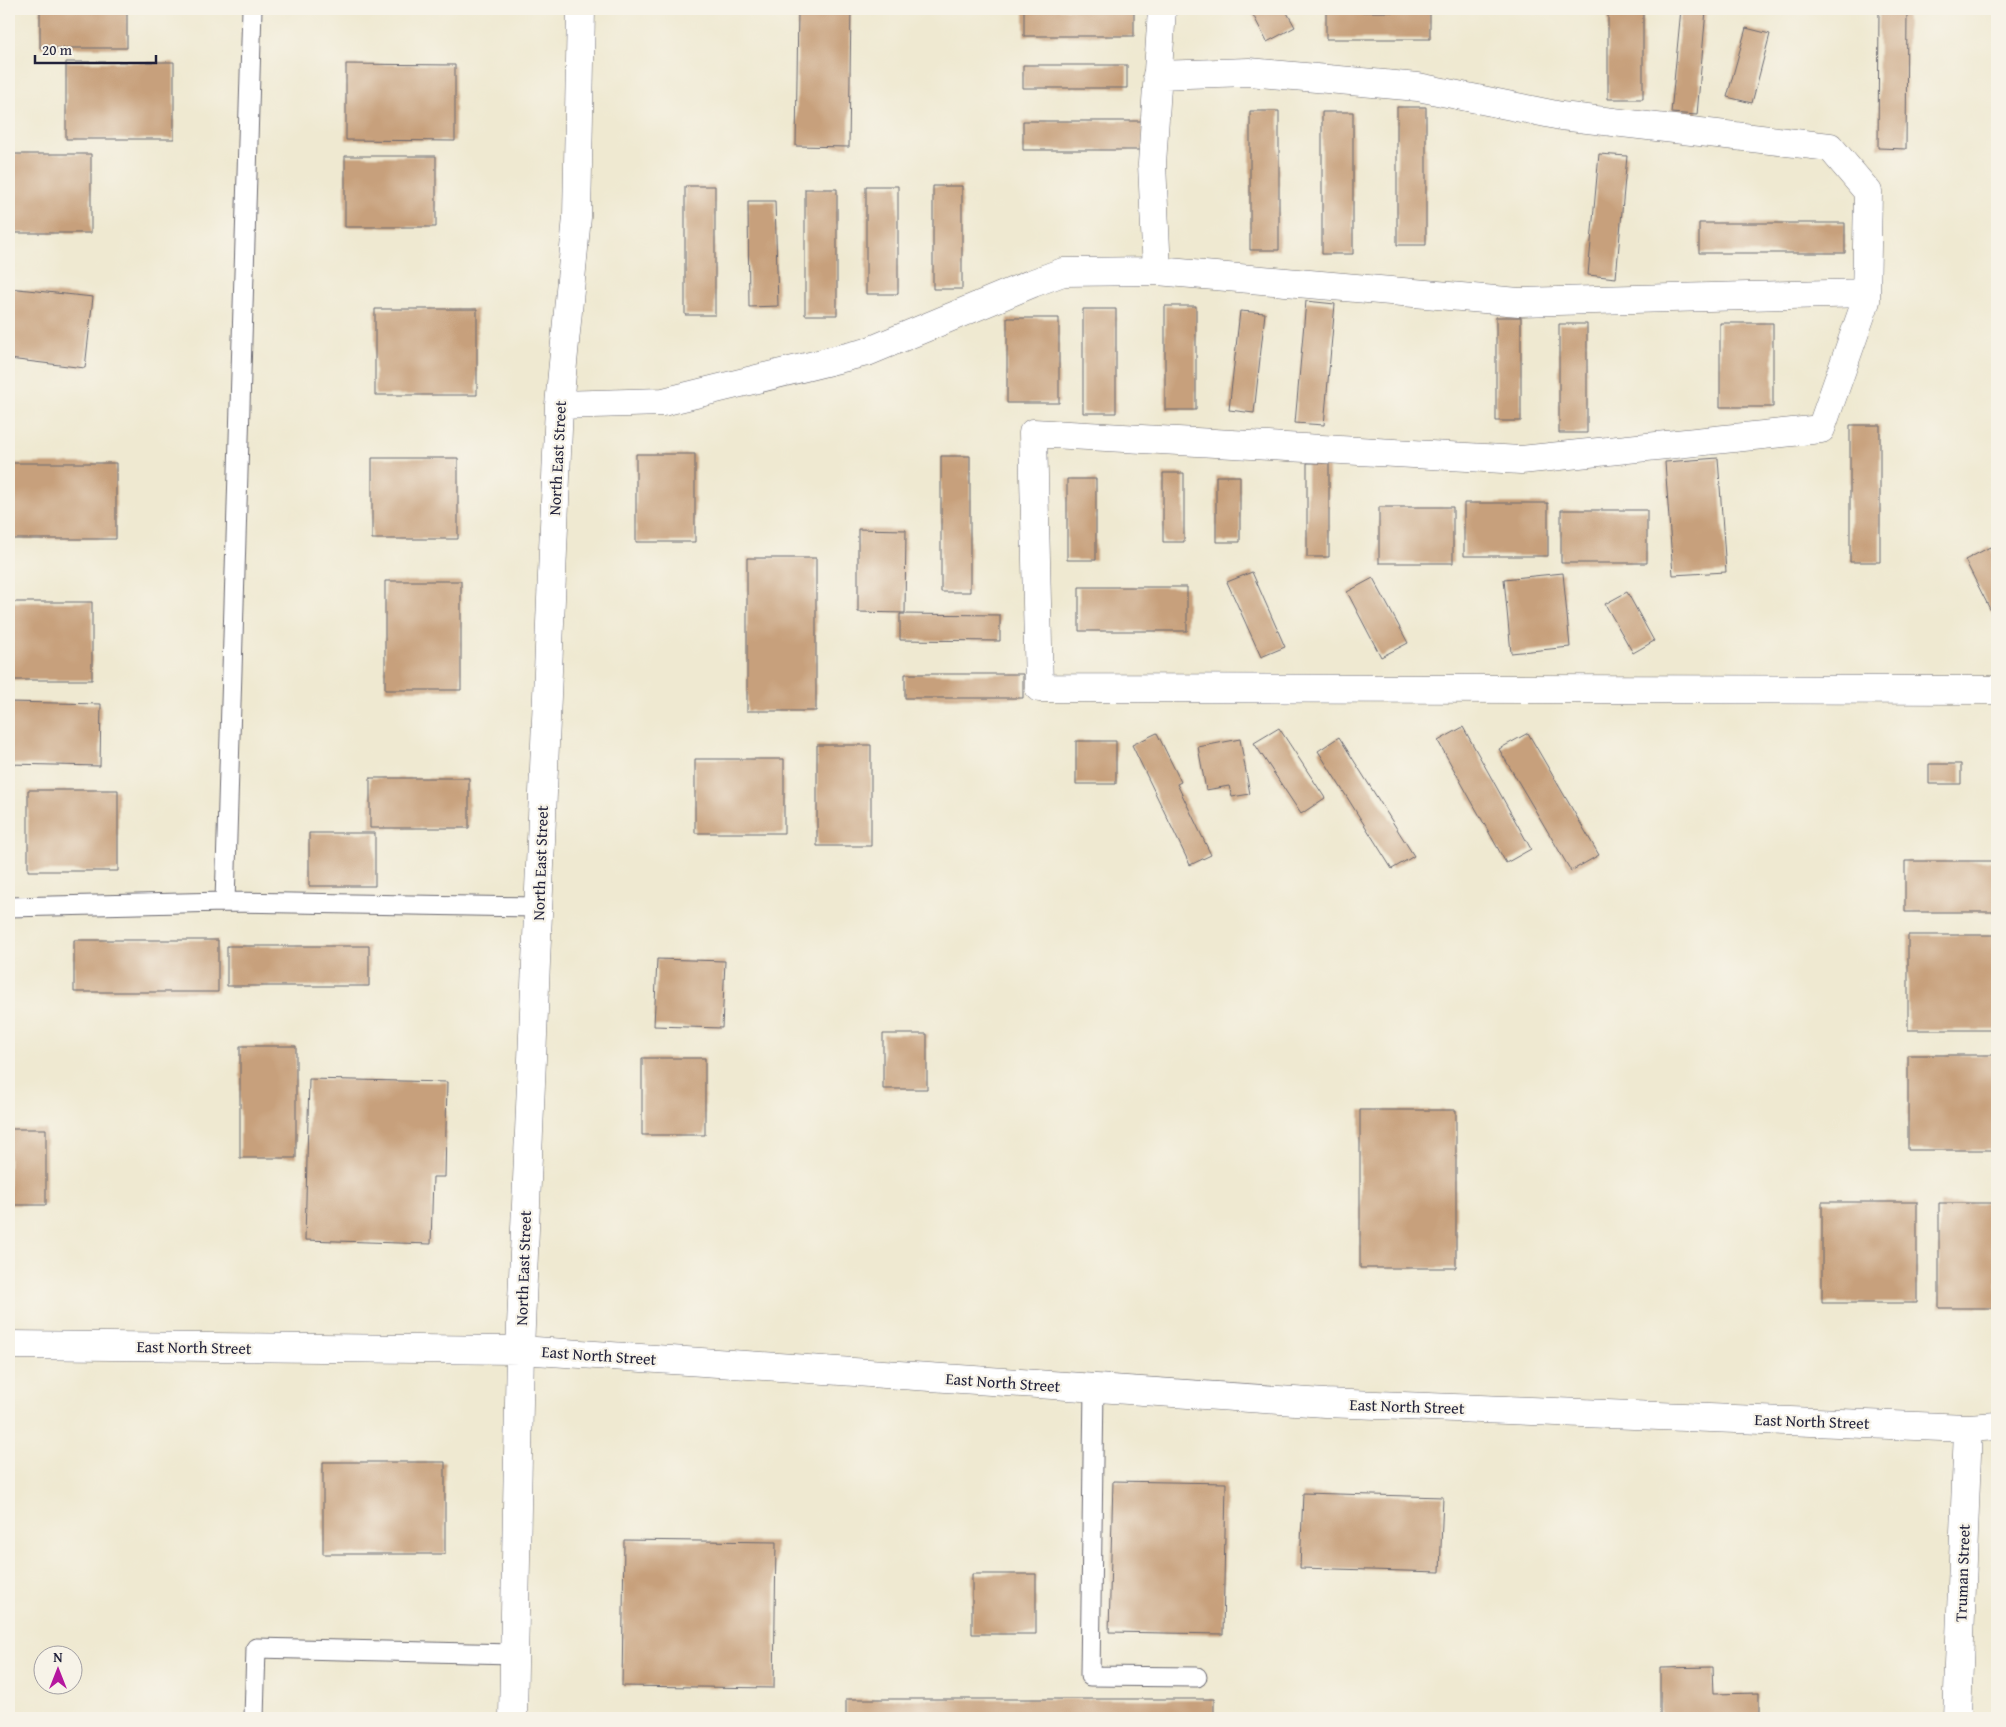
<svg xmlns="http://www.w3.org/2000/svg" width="2006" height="1727" font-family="'Gentium Book Plus',serif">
	<rect width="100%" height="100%" fill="#f7f3e8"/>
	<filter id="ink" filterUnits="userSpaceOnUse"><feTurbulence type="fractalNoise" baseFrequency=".02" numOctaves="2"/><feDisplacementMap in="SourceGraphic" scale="10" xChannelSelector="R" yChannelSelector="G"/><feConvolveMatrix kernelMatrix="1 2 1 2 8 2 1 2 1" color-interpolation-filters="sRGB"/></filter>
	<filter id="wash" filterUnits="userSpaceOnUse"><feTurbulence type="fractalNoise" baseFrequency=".0096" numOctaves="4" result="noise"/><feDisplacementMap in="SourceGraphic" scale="20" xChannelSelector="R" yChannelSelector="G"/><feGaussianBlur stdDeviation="1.12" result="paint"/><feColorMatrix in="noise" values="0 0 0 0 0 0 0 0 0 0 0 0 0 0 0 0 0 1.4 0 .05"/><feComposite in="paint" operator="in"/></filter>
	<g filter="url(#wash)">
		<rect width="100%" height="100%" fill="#efe9d1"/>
		<g id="blocks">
			<path fill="#c7a07c" d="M40,9H127V48H40Z
				M798,9H851L849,147L796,146Z
				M1024,9H1134V36H1024Z
				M1250,9H1285L1295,27L1267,42Z
				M1608,9H1643V99H1608Z
				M1681,9L1706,10L1697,115L1671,113Z
				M1879,9H1907L1906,149L1878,148Z
				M1326,12H1430V39H1326Z
				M1746,28L1770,34L1752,103L1727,97Z
				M66,62H174V139H66Z
				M346,64L455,65V141L346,140Z
				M1023,65H1127V88H1023Z
				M1397,107H1426V245H1397Z
				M1250,111H1279V250H1250Z
				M1322,112H1353V254H1322Z
				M1023,121H1143V150H1023Z
				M9,154H91V233H9Z
				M1599,154L1627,156L1616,278L1588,275Z
				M345,156H436V227H345Z
				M685,186H715V315H685Z
				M866,186H898V294H866Z
				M933,186H962V289H933Z
				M805,189H837V315H805Z
				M748,201H775L778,306L749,307Z
				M1699,223H1845V253H1699Z
				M9,288L93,297L85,368L9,359Z
				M1306,301L1335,304L1324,425L1295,423Z
				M1165,306H1196V410H1165Z
				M375,309H477V395H375Z
				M1083,309H1116V413H1083Z
				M1240,311L1265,313L1254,413L1229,410Z
				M1496,317H1521V421H1496Z
				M1007,318H1059V403H1007Z
				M1720,323H1773V407H1720Z
				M1559,324H1587V433H1559Z
				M1850,425H1880V562H1850Z
				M636,454H695V542H636Z
				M941,456H970V592H941Z
				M372,458H458V539H372Z
				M1718,458L1726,572L1673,575L1665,462Z
				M9,463H116V539H9Z
				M1307,463H1329V557H1307Z
				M1163,473H1184V542H1163Z
				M1216,476H1240V542H1216Z
				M1067,479H1096V560H1067Z
				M1464,503H1548V556H1464Z
				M1379,507H1453V563H1379Z
				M1561,510H1647V563H1561Z
				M858,529L906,530L905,613L858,612Z
				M1990,547L1997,561V623L1965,560Z
				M747,558H816V711H747Z
				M1252,572L1285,647L1261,657L1227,582Z
				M1563,573L1570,647L1511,653L1504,579Z
				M1373,578L1408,643L1381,657L1347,592Z
				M385,581H461V690H385Z
				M1079,587H1187V631H1079Z
				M1627,592L1654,641L1633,653L1605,604Z
				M9,602H92V680H9Z
				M900,614L1000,615V641L900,640Z
				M905,674H1023V698H905Z
				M9,702L101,704L100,766L9,764Z
				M1463,727L1531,849L1506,863L1438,741Z
				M1279,728L1325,798L1301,814L1254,743Z
				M1157,733L1181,782L1177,784L1211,855L1190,865L1132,745Z
				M1528,733L1599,855L1571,871L1499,749Z
				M1339,737L1414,856L1392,869L1318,751Z
				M1240,739L1250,794L1232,797L1229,786L1206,790L1198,747Z
				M1076,741H1116V784H1076Z
				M817,745H871V846H817Z
				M695,759H784V833H695Z
				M1929,764H1961V784H1929Z
				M370,778H469V828H370Z
				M28,790H118V871H28Z
				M309,833H375V886H309Z
				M1905,861H1997V912H1905Z
				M1908,935H1997V1030H1908Z
				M74,940H218V992H74Z
				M227,946H369V986H227Z
				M657,959L725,961L722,1028L654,1026Z
				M883,1034H927V1089H883Z
				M240,1046H296V1158H240Z
				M1908,1055H1997V1150H1908Z
				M642,1058H705V1135H642Z
				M309,1079L447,1082L445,1177H433L431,1244L305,1240Z
				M1360,1110H1456V1268H1360Z
				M9,1129H46V1205H9Z
				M1822,1202H1917V1303H1822Z
				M1939,1203H1997V1308H1939Z
				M323,1462H445V1554H323Z
				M1113,1481L1226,1483L1223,1634L1109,1632Z
				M1303,1493L1443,1497L1440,1572L1300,1568Z
				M624,1540L776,1542L774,1688L622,1686Z
				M972,1574H1036V1634H972Z
				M1713,1667L1714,1694L1759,1693V1718H1660V1668Z
				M846,1699H1214V1718H846Z"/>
		</g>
	</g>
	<g filter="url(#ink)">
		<use href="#blocks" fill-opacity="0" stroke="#6a6870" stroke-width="1"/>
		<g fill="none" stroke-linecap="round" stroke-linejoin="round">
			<defs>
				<path id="lane" d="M225,902L538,907
					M9,907L225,902L252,9
					M1094,1388L1090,1676L1197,1677
					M254,1718L256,1648L514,1654"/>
				<path id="street" d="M1157,75L1249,72L1418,87L1561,116L1830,147L1868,192L1866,301L1821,429L1521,460L1033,433L1039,688L1997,690
					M1157,271L1519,302L1866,293
					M559,405L663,402L867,352L1033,283L1063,272L1157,271L1152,164L1162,9
					M9,1345L520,1350L1325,1403L1968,1428L1997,1426
					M513,1718L520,1350L559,405L577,217L581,9
					M1957,1718L1968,1428"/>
			</defs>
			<use href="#lane" stroke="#6a6870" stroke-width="21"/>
			<use href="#street" stroke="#6a6870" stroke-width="29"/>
			<use href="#lane" stroke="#fff" stroke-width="19"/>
			<use href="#street" stroke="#fff" stroke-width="28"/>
		</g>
	</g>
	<g text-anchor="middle" stroke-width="4.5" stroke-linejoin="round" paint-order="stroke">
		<g font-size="16" fill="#22223b" stroke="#f7f3e8">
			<text transform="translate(557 458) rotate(-87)" y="6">North East Street</text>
			<text transform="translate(540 863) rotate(-88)" y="6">North East Street</text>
			<text transform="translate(523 1268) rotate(-88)" y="6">North East Street</text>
			<text transform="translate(194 1347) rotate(1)" y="6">East North Street</text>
			<text transform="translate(599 1355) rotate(4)" y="6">East North Street</text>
			<text transform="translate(1003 1382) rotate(4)" y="6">East North Street</text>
			<text transform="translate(1407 1406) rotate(2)" y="6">East North Street</text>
			<text transform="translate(1812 1421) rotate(2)" y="6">East North Street</text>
			<text transform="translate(1962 1573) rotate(-88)" y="6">Truman Street</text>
		</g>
	</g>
	<rect width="2006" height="1727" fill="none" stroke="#f7f3e8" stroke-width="30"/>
	<g transform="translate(58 1670)"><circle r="24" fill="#f7f3e8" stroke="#a29fa3"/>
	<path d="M0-4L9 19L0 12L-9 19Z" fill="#b5179e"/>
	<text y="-8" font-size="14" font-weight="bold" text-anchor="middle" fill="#22223b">N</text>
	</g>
	<path d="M35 55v8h121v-8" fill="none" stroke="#22223b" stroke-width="2.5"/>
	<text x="42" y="55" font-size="15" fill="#22223b" stroke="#f7f3e8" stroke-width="4" paint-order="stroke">20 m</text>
</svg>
